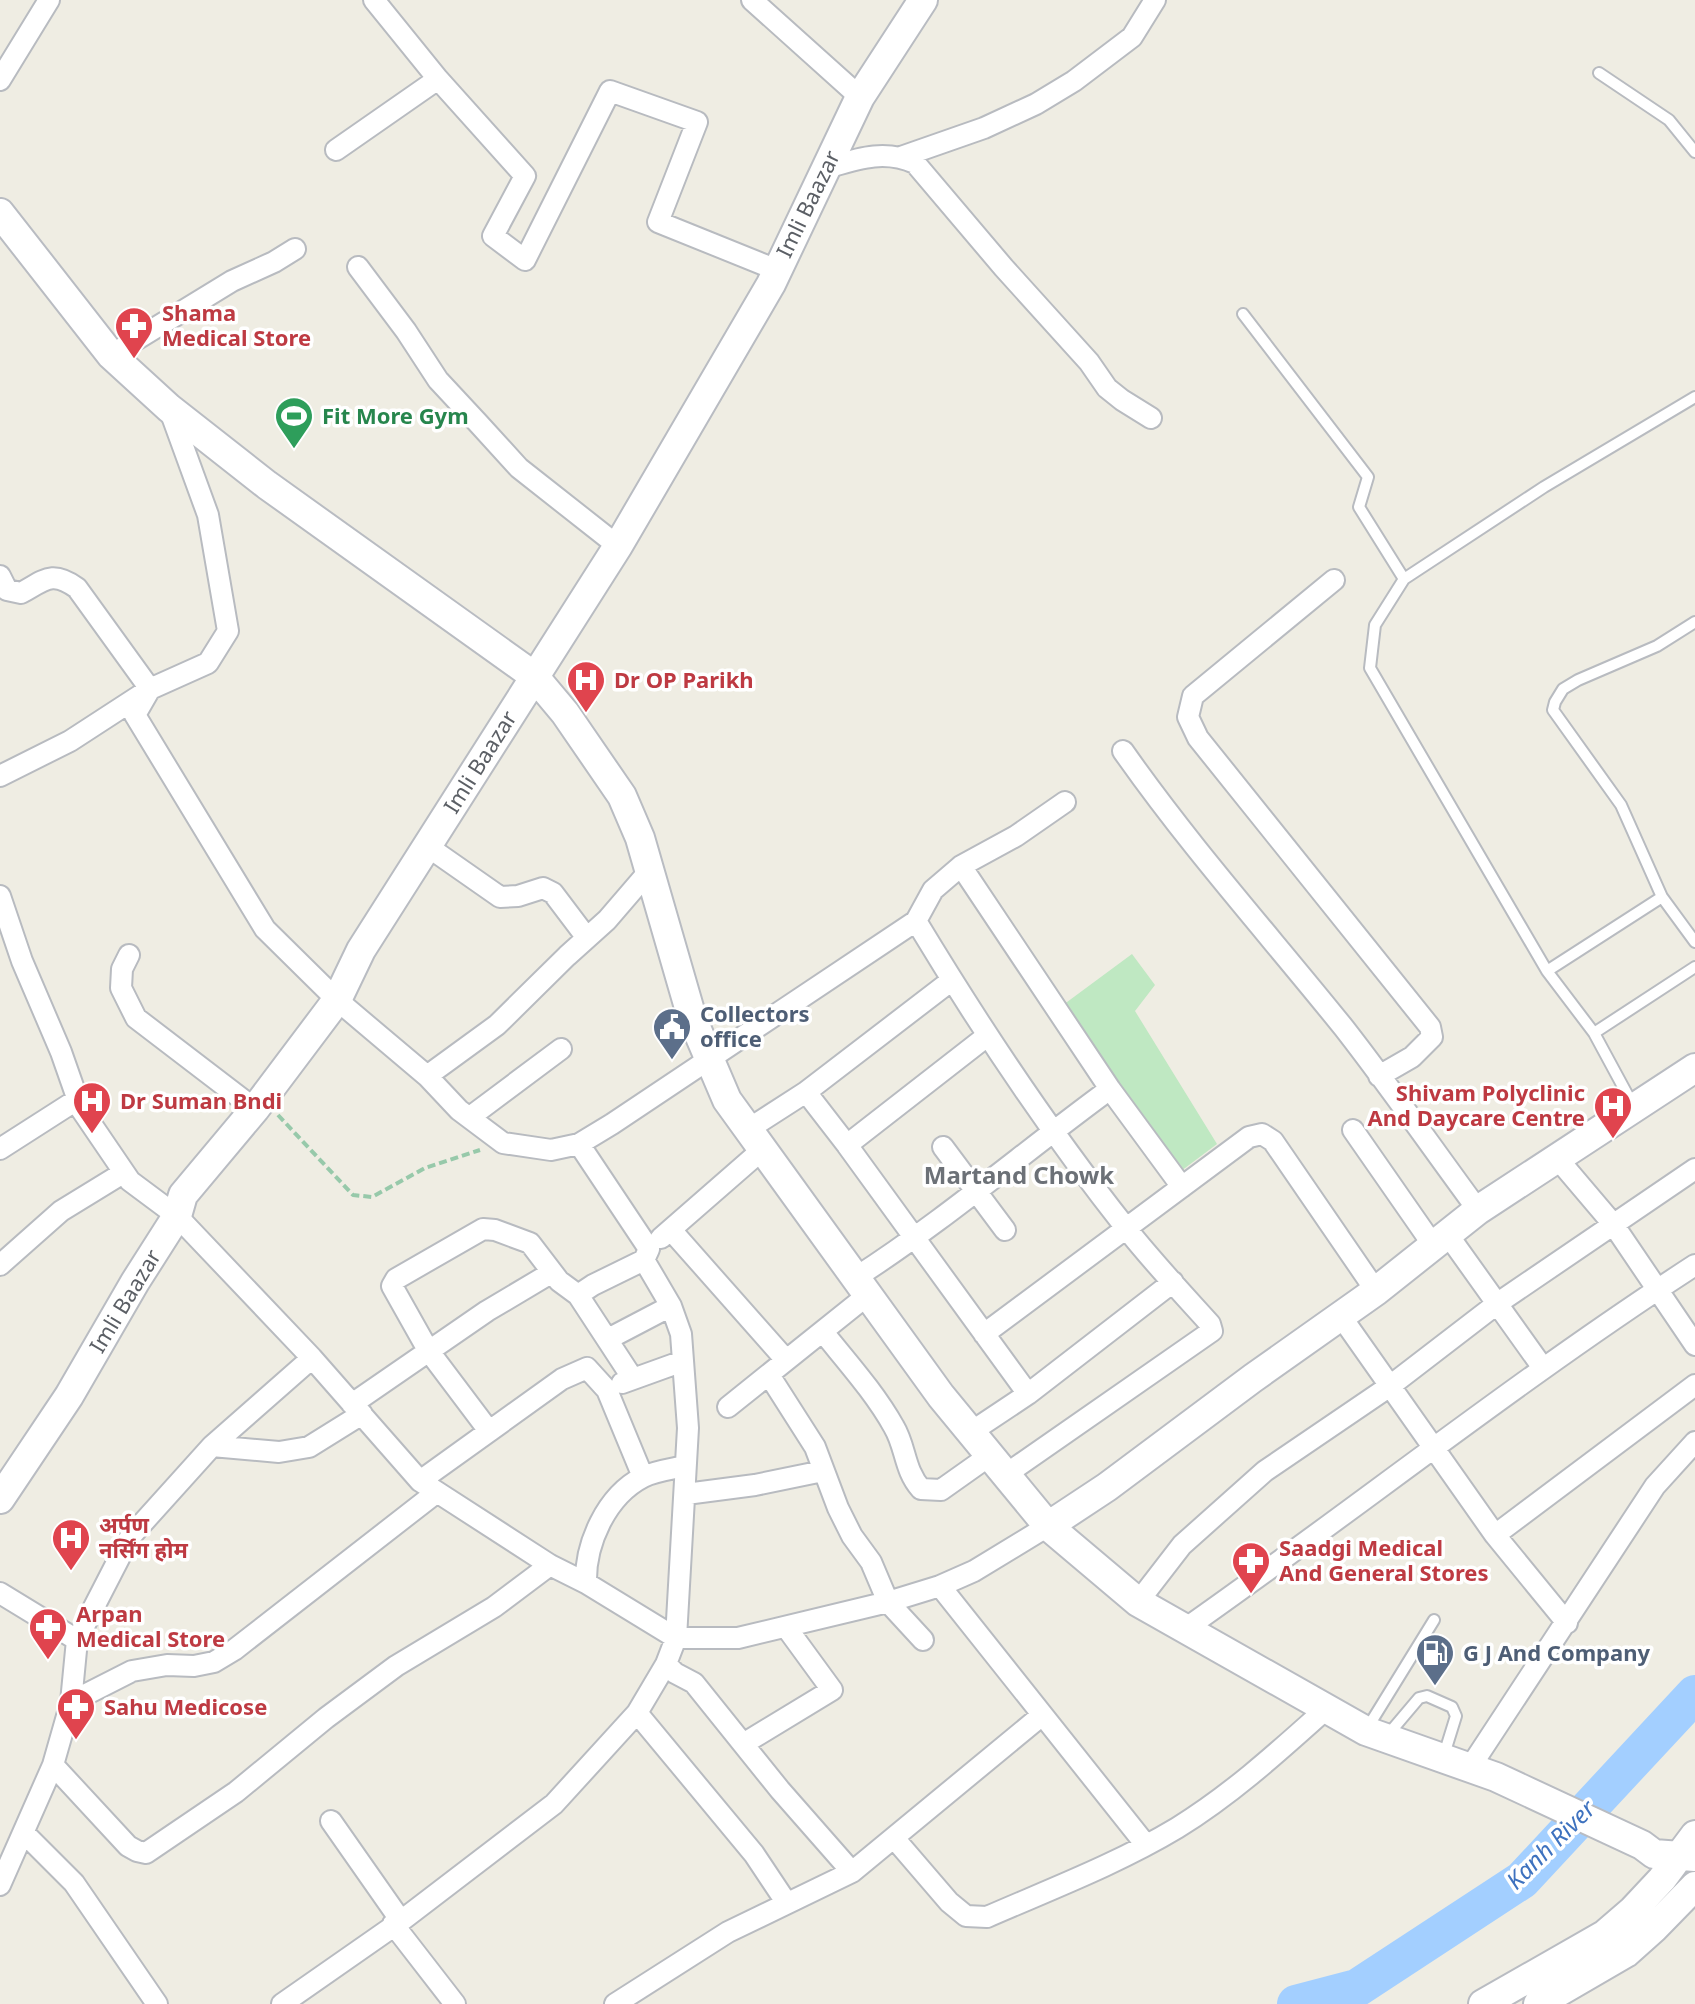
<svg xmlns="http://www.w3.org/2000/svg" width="1695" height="2004" font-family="'Noto Sans','Noto Sans Devanagari',sans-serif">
	<rect width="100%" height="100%" fill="#efede3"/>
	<path fill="#bfe8c2" d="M1132,954L1155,985L1135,1011L1217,1144L1177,1174L1063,1005Z"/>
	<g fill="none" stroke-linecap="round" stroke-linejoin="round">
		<path stroke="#a3cfff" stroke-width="38" d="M1296,2004L1357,1988L1522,1880L1695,1694"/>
		<defs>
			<path id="lane" d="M1599,73L1669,120L1695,152
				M1243,314L1368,477L1359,507L1404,579
				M1695,622L1657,646L1578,680L1563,689L1555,702L1553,710L1621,805L1662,897L1695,942
				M1547,971L1662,897
				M1594,1033L1695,967
				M1634,1107L1594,1033L1547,971L1370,668L1375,625L1404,579L1544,487L1695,397
				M1368,1727L1434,1620
				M1386,1737L1419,1698L1427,1696L1452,1707L1456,1716L1443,1758"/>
			<path id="street" d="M374,0L438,79L525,176L493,236L525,260L610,91L697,122L658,222L777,270
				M752,0L860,97
				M0,80L49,0
				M336,150L438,79
				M901,157L984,128L1036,104L1074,81L1132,37L1155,0
				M826,168C857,159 884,149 915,163L1004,268L1089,362L1107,388L1122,400L1151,418
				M358,267L406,331L438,380L478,423L519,468L618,546
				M111,355L232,281L274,262L295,249
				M0,576L7,590L21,593C45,580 52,570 77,588L150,689L135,715L265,929L337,1000L427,1076L459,1110L503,1143L551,1150L579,1144L612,1124L916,921L933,890L961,866L1016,836L1065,802
				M1334,580L1193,696L1188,717L1198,738L1430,1027L1432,1037L1412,1057L1379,1076
				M1123,751C1191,848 1270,936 1344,1028C1390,1087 1433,1149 1478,1210
				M0,776L70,741L150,689L208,663L228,631L208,515L169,408
				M427,846L500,897L518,896L543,888L553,893L587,938
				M961,866L1110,1089L1182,1187
				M0,896L22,961L61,1052L81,1109L130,1181L177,1216L312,1358L420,1481L550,1565L586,1583L676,1638H738L888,1602L940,1586L974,1571L1048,1526
				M916,921C980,1027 1049,1131 1126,1228C1152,1261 1182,1293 1210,1324L1212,1331L1005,1475
				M129,955L122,969L121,988L136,1018L255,1109
				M427,1076L497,1025L567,956L607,920L650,870
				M806,1092L847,1145L1028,1394
				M470,1117L561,1049
				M747,1130L806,1092L952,980
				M1353,1130L1433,1245
				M847,1145L987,1036
				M943,1147L1005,1230
				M0,1149L78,1099
				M1557,1158L1613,1224L1695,1345
				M671,1230L786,1360
				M1448,1235L1543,1368
				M661,1238L763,1149
				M0,1265L61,1211L123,1173
				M855,1278C944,1221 1025,1151 1110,1089
				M578,1295L593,1285L644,1260
				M1340,1315L1495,1535L1567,1623
				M823,1332C848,1363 875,1393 894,1427C906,1447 904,1470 921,1489L941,1490L989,1456
				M984,1334L1249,1137L1262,1134L1273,1141L1376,1291
				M608,1339L671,1306
				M769,1375L815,1447L838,1508L852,1536L871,1562L888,1602L923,1640
				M622,1383L683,1361
				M352,1404L487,1311L551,1273
				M728,1407L869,1294
				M489,1431L428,1350L392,1286L396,1279L483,1229L495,1230L530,1243L559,1281L578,1295L633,1379
				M971,1432L1028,1394L1173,1282
				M212,1446L312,1358
				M420,1481L562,1379L587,1368L607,1390L643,1477
				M686,1494L755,1485L823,1471
				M1495,1535L1695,1385
				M586,1583C585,1544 606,1496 643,1477C655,1471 672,1469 685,1466
				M940,1586L1146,1845
				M0,1593L77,1640
				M1138,1602L1182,1545L1265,1471L1390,1386L1498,1303L1695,1169
				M1185,1629C1356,1509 1519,1379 1695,1265
				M666,1664L675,1673L694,1683L780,1790L852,1872
				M71,1702L132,1671L167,1665L194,1666L214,1662L234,1650L437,1492
				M637,1713L754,1854L786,1902
				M743,1744L832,1690L786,1627
				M53,1765L128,1846L137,1851L146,1853L236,1792L326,1718L396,1666L494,1607L550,1565
				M1469,1769L1655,1486L1695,1442
				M331,1821L401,1921
				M24,1833L74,1883L157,2004
				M894,1838L949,1902L966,1916L987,1917C1051,1889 1117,1864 1177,1828C1232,1794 1278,1752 1326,1709
				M0,1885L53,1765L71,1702L77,1640L130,1537L212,1446L279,1452L309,1447L362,1414
				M393,1924L455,2004
				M282,2004L401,1921L554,1804L637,1713L666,1664L676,1638L688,1428L681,1334L671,1306L644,1260L649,1249L579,1144
				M615,2004L728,1932L852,1872L1041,1716"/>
			<path id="secondary" d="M0,213L111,355L169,408L267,485L534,676L565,713L622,796L640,838L692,1018L727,1100L941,1396L1048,1526L1138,1602L1366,1731L1496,1777L1642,1845L1654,1854L1695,1857
				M0,1499L69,1396L135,1282L177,1216L183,1195L255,1109L337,1000L361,950L618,546L771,284L860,97L923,0
				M1048,1526L1107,1487L1253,1378L1376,1291L1478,1210L1695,1068
				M1483,2004L1604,1935L1633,1910L1662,1879L1695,1835
				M1538,2004L1626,1953L1654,1928L1695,1886"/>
		</defs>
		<use href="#lane" stroke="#b8bbc0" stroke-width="14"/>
		<use href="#street" stroke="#b8bbc0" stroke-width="24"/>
		<use href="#secondary" stroke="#b9bcc2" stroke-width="32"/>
		<path stroke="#97c9aa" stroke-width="4" stroke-dasharray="8 4" stroke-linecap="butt" d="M278,1115L353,1195L372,1197L425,1168L480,1150"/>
		<use href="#lane" stroke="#fff" stroke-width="10"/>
		<use href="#street" stroke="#fff" stroke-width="20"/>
		<use href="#secondary" stroke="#fff" stroke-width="28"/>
	</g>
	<defs>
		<symbol id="pharmacy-pin" viewBox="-11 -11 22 30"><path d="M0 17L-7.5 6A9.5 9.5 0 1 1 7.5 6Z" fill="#e0444e" stroke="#fff"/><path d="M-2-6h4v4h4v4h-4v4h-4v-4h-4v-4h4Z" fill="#fff"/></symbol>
		<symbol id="stadium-pin" viewBox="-11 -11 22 30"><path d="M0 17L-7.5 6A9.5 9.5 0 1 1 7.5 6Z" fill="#2e9e5b" stroke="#fff"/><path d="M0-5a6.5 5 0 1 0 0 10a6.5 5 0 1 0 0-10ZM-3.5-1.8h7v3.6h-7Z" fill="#fff"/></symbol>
		<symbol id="hospital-pin" viewBox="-11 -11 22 30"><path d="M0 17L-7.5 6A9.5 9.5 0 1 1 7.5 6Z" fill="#e0444e" stroke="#fff"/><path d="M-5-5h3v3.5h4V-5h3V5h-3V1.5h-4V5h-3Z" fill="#fff"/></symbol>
		<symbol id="civic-pin" viewBox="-11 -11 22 30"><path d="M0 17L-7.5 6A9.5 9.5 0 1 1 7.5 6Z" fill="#5c6f8a" stroke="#fff"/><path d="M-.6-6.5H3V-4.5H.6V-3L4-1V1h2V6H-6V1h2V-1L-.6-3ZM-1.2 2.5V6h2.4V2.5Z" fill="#fff"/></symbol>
		<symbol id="fuel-pin" viewBox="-11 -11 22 30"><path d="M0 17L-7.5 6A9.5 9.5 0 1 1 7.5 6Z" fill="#5c6f8a" stroke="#fff"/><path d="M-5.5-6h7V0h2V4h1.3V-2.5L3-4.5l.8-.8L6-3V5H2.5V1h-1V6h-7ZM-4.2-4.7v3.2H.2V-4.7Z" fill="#fff"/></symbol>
	</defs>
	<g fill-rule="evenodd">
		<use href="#pharmacy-pin" x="112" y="304" width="44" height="60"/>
		<use href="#stadium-pin" x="272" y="394" width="44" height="60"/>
		<use href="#hospital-pin" x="564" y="658" width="44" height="60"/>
		<use href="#civic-pin" x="650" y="1005" width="44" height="60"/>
		<use href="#hospital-pin" x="70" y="1079" width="44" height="60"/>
		<use href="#hospital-pin" x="1591" y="1084" width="44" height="60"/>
		<use href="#hospital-pin" x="49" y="1516" width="44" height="60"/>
		<use href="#pharmacy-pin" x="1229" y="1539" width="44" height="60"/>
		<use href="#pharmacy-pin" x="26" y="1605" width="44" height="60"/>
		<use href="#fuel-pin" x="1413" y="1631" width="44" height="60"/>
		<use href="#pharmacy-pin" x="54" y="1685" width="44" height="60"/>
	</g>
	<g text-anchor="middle" stroke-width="7" stroke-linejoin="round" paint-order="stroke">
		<g font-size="22" fill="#5b5f65" stroke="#fff">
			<text transform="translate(808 204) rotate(-64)" y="8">Imli Baazar</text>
			<text transform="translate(480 762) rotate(-58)" y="8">Imli Baazar</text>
			<text transform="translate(125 1301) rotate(-59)" y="8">Imli Baazar</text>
		</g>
		<g font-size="22" font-weight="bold" fill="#be3a42" stroke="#fff" text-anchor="start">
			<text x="162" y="321">Shama<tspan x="162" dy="25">Medical Store</tspan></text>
			<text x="614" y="688">Dr OP Parikh</text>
			<text x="1585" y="1101" text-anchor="end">Shivam Polyclinic<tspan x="1585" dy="25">And Daycare Centre</tspan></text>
			<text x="120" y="1109">Dr Suman Bndi</text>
			<text x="99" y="1533">अर्पण<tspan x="99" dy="25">नर्सिंग होम</tspan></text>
			<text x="1279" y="1556">Saadgi Medical<tspan x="1279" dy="25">And General Stores</tspan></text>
			<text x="76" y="1622">Arpan<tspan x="76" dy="25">Medical Store</tspan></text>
			<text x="104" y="1715">Sahu Medicose</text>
		</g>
		<g font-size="22" font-weight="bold" fill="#27864d" stroke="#fff" text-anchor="start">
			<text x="322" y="424">Fit More Gym</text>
		</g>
		<g font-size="22" font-weight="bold" fill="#4e5e75" stroke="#fff" text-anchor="start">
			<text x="700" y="1022">Collectors<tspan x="700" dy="25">office</tspan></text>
			<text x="1463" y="1661">G J And Company</text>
		</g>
		<g font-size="24" font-weight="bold" fill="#6c7177" stroke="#fff">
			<text x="1019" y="1184">Martand Chowk</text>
		</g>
		<g font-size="24" font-style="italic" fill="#3e72bf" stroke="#fff">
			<text transform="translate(1551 1845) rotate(-45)" y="8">Kanh River</text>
		</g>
	</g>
</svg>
